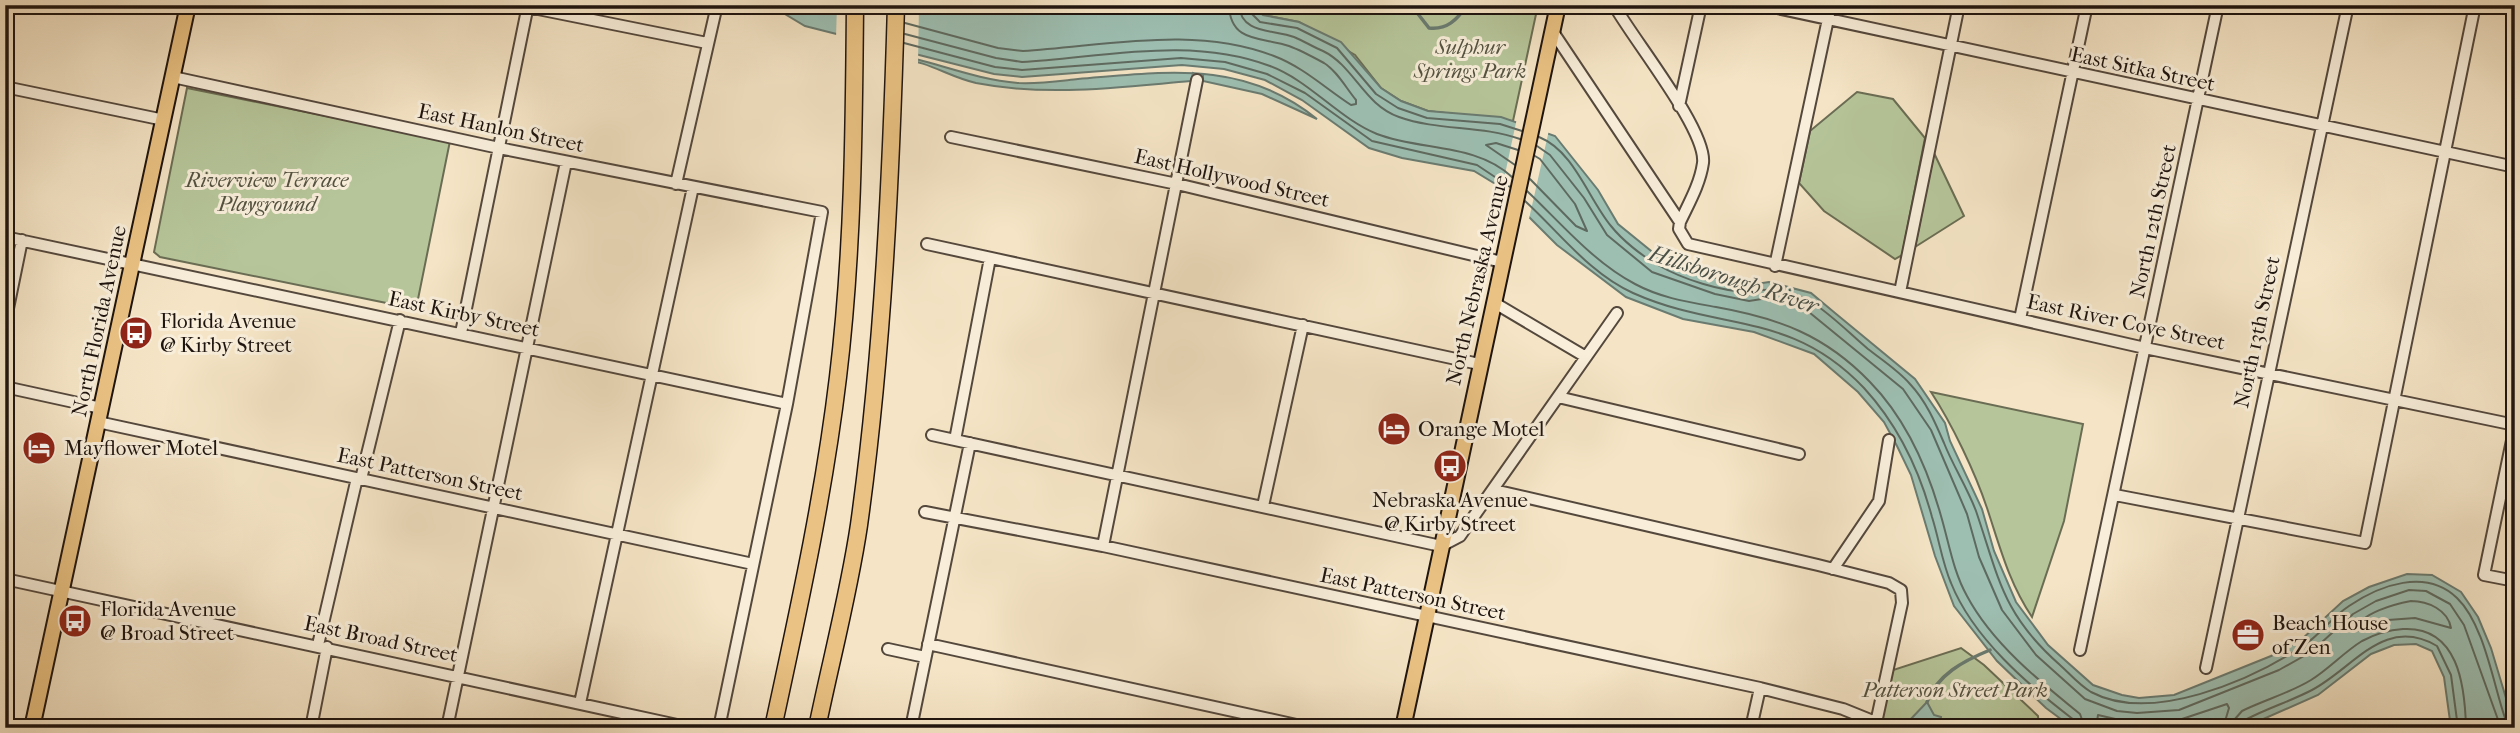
<svg xmlns="http://www.w3.org/2000/svg" width="2520" height="733" font-family="'IM FELL French Canon',serif">
	<rect width="100%" height="100%" fill="#f5e5c6"/>
	<filter id="stains"><feTurbulence type="fractalNoise" baseFrequency=".00286" numOctaves="4"/><feColorMatrix values="0 0 0 0 .2 0 0 0 0 .09 0 0 0 0 .02 0 0 0 .5 -.17"/></filter>
	<radialGradient id="worn" r=".72"><stop offset=".6" stop-color="#630" stop-opacity="0"/><stop offset="1" stop-color="#630" stop-opacity=".3"/></radialGradient>
	<path fill="#b6c69a" stroke="#6a6d54" stroke-width="2" d="M1252,5H1538L1513,121L1428,111L1401,101L1381,88L1355,55L1299,22L1263,15Z
		M187,88L450,141L416,309L160,257L154,252Z
		M1857,92L1893,99L1925,138L1902,255L1895,259L1824,211L1799,183L1810,131Z
		M1934,153L1964,216L1915,247Z
		M1931,392L2083,424L2064,521L2032,617C2009,583 2000,547 1987,508C1975,472 1952,424 1931,392Z
		M1961,648L1984,665L2038,716L2039,728H1890L1876,723L1887,672Z"/>
	<path fill="#9dbfb2" stroke="#6a7b71" stroke-width="2" d="M770,5H1252L1263,15L1299,22L1341,42L1381,88L1401,101L1428,111L1501,117L1555,136L1598,190L1618,224L1661,259L1719,279L1749,285L1769,282L1811,293L1835,313L1915,379L1945,423L1950,441L1982,509L1994,551L2016,602L2048,645L2093,685L2122,695L2139,698L2174,695L2271,656L2301,640L2343,601L2369,587L2407,574L2432,575L2461,592L2478,617L2491,648L2515,728H2451L2444,677L2432,651L2416,644L2394,645L2371,654L2318,695L2243,728H2073L2046,708L1997,661L1954,606L1935,556L1911,475L1897,446L1884,422L1858,392L1814,354L1754,332L1683,319L1626,297L1557,245L1497,185L1474,171L1402,158L1369,148L1302,100L1265,80L1224,69L1182,65L1022,77L994,74L805,26Z
		M900,55C940,64 978,80 1019,83C1039,84 1059,81 1078,79C1166,72 1243,59 1317,119L1262,94L1203,81V75L1193,73L1191,81C1120,87 1047,97 976,83C949,77 928,61 900,59Z
		M1927,702L1934,715L1941,717L1939,728L1909,721Z"/>
	<path fill="#f5e5c6" d="M837,5H919L918,64L900,63L898,52L836,38Z
		M1517,118L1549,130L1529,219L1501,193Z"/>
	<g fill="none" stroke-linecap="round" stroke-linejoin="round">
		<path stroke="#5e6a60" stroke-width="2" d="M1239,5C1241,35 1274,29 1294,37C1304,41 1313,47 1323,51C1354,66 1364,105 1399,117C1438,131 1481,125 1520,139
			M1248,5L1250,12L1260,22L1297,28L1337,48L1376,94L1398,108L1427,118L1500,124L1522,131
			M905,23L998,48L1023,51C1106,46 1194,25 1274,56C1303,67 1325,88 1351,105L1356,104V100C1346,88 1337,71 1324,63C1313,57 1300,50 1289,46C1264,37 1230,44 1229,5
			M905,34L996,58L1022,62C1104,57 1191,36 1270,66C1310,81 1338,118 1377,134C1421,151 1476,143 1512,177
			M904,43L995,67L1022,70L1181,58L1225,62L1267,74L1305,93L1372,141L1477,165L1510,187
			M1539,137C1574,151 1588,198 1611,226C1622,240 1642,256 1658,265C1682,279 1722,292 1750,292C1757,292 1763,289 1770,290C1782,291 1800,295 1810,301C1831,314 1849,333 1868,349C1882,360 1899,371 1910,384C1926,401 1935,422 1944,443C1953,466 1967,487 1976,511C1999,578 2002,614 2060,665C2069,673 2079,685 2091,692C2151,724 2250,681 2303,646C2320,635 2332,617 2349,606C2380,585 2426,568 2457,598C2484,624 2493,683 2505,718L2515,723
			M1537,146L1550,155L1584,198L1607,235L1652,272L1715,294L1749,301L1768,298L1804,308L1903,389L1931,430L1967,514L1979,557L2002,610L2036,655L2085,699L2117,711L2137,713L2179,710L2279,670L2311,652L2353,614L2376,601L2409,590L2426,591L2450,604L2464,625L2501,728
			M1515,165L1486,145L1496,143L1518,150
			M1530,179L1576,226L1587,231L1575,204L1540,159L1535,156
			M1527,191C1561,223 1593,262 1635,284C1661,298 1688,302 1716,307C1778,318 1825,335 1870,382C1906,419 1927,466 1941,516C1949,543 1953,571 1967,596C1992,643 2039,681 2080,714L2085,728
			M1525,201C1559,232 1590,274 1633,293C1720,332 1790,310 1864,388C1898,425 1919,469 1932,517C1939,539 1942,562 1951,583C1973,638 2028,685 2074,720L2076,728
			M2411,601C2428,601 2448,610 2451,628L2415,618L2388,620L2360,631L2356,629C2361,613 2395,604 2411,601Z
			M2096,728L2098,715L2137,724L2176,721L2227,704L2229,708L2223,728
			M2234,728L2235,719L2242,711C2264,700 2290,693 2311,680C2329,669 2344,652 2362,641C2375,634 2389,630 2403,629C2458,626 2465,685 2466,728
			M2243,728L2247,719C2268,708 2291,701 2312,690C2354,668 2384,615 2437,646L2451,675L2458,728"/>
		<path stroke="#6a7b71" stroke-width="3.5" d="M1411,5L1429,28C1447,30 1457,20 1467,5
			M1927,702C1937,675 1963,661 1990,650"/>
		<defs>
			<path id="minor" d="M1614,5C1632,38 1707,130 1703,163C1700,184 1689,203 1680,222L1679,229L1688,244L2145,348L2515,425
				M1763,5L2515,167
				M528,7L707,43
				M1553,32L1680,222
				M173,77L499,148L822,212L787,404L719,728
				M5,87L164,120
				M1679,106L1701,5
				M951,137L1177,184L1502,262
				M676,184L717,5
				M5,237L787,404
				M927,244L1479,364
				M1775,266L1831,5
				M1900,292L1959,5
				M1493,302L1586,357
				M2020,319L2087,5
				M5,323L22,240
				M461,333L528,5
				M5,387L101,408
				M1558,397L1799,454
				M98,422L753,564
				M2515,426L2484,575L2515,581
				M932,435L1441,546L1460,536L1617,313
				M955,440L990,258
				M361,479L400,320
				M1494,490L1818,565L1889,583L1901,590L1902,603L1876,723
				M2115,495L2365,543L2475,5
				M1263,506L1303,325
				M925,512L1103,546L1760,688L1843,709L1890,728
				M1103,546L1197,80
				M1833,569L1879,501L1889,440
				M5,579L691,728
				M928,644L1310,728
				M318,645L357,478
				M888,649L925,657
				M2080,650L2218,5
				M2206,668L2348,5
				M580,703L693,187
				M311,728L327,647
				M447,728L566,162
				M911,728L970,443
				M1751,728L1760,688"/>
			<path id="major" d="M32,728L188,5
				M1403,728L1558,5"/>
			<path id="highway" d="M773,728C798,612 824,495 838,377C853,253 854,130 855,5
				M817,728C831,660 849,593 859,525C883,352 891,179 896,5"/>
		</defs>
		<use href="#minor" stroke="#54483d" stroke-width="14"/>
		<use href="#major" stroke="#1e140f" stroke-width="18"/>
		<use href="#highway" stroke="#1e140f" stroke-width="19"/>
		<use href="#minor" stroke="#f8eeda" stroke-width="10"/>
		<use href="#major" stroke="#eac283" stroke-width="14"/>
		<use href="#highway" stroke="#eac283" stroke-width="16"/>
	</g>
	<defs>
		<symbol id="bus-disc" viewBox="-11 -11 22 22"><circle r="9.5" fill="#8f2418" stroke="#f8eeda"/><path d="M-5-6H5V4H4V6H2V4H-2V6H-4V4H-5ZM-3.5-4V0h7V-4ZM-3.5 1.2v1.5H-2V1.2ZM2 1.2v1.5H3.5V1.2Z" fill="#fff"/></symbol>
		<symbol id="hotel-disc" viewBox="-11 -11 22 22"><circle r="9.5" fill="#8f2418" stroke="#f8eeda"/><path d="M-6-4.5h1.5V1H6V5H4.5V3h-9V5H-6ZM-4 0a1.8 1.8 0 1 1 3.6 0ZM.5 0V-2.5h3Q6-2.5 6 0Z" fill="#fff"/></symbol>
		<symbol id="office-disc" viewBox="-11 -11 22 22"><circle r="9.5" fill="#8f2418" stroke="#f8eeda"/><path d="M-6-3h4V-5.5h4V-3h4V5H-6ZM-1-4.5V-3h2v-1.5ZM-6 0V1H6V0Z" fill="#fff"/></symbol>
	</defs>
	<g fill-rule="evenodd">
		<use href="#bus-disc" x="117" y="314" width="38" height="38"/>
		<use href="#hotel-disc" x="1375" y="410" width="38" height="38"/>
		<use href="#hotel-disc" x="20" y="429" width="38" height="38"/>
		<use href="#bus-disc" x="1431" y="447" width="38" height="38"/>
		<use href="#bus-disc" x="56" y="602" width="38" height="38"/>
		<use href="#office-disc" x="2229" y="616" width="38" height="38"/>
	</g>
	<g text-anchor="middle" stroke-width="6" stroke-linejoin="round" paint-order="stroke">
		<g font-size="21" font-style="italic" fill="#535240" stroke="#f8eeda">
			<text x="1470" y="54">Sulphur<tspan x="1470" dy="24">Springs Park</tspan></text>
			<text x="267" y="187">Riverview Terrace<tspan x="267" dy="24">Playground</tspan></text>
			<text x="1955" y="697">Patterson Street Park</text>
		</g>
		<g font-size="21" fill="#1e140f" stroke="#f8eeda">
			<text transform="translate(2143 69) rotate(12)" y="7">East Sitka Street</text>
			<text transform="translate(501 128) rotate(12)" y="7">East Hanlon Street</text>
			<text transform="translate(1232 178) rotate(13)" y="7">East Hollywood Street</text>
			<text transform="translate(2153 221) rotate(-78)" y="7">North 12th Street</text>
			<text transform="translate(1477 280) rotate(-77)" y="7">North Nebraska Avenue</text>
			<text transform="translate(464 314) rotate(12)" y="7">East Kirby Street</text>
			<text transform="translate(99 321) rotate(-78)" y="7">North Florida Avenue</text>
			<text transform="translate(2126 322) rotate(12)" y="7">East River Cove Street</text>
			<text transform="translate(2257 332) rotate(-78)" y="7">North 13th Street</text>
			<text transform="translate(430 474) rotate(12)" y="7">East Patterson Street</text>
			<text transform="translate(1413 594) rotate(12)" y="7">East Patterson Street</text>
			<text transform="translate(381 639) rotate(12)" y="7">East Broad Street</text>
		</g>
		<g font-size="21" fill="#1e140f" stroke="#f8eeda" text-anchor="start">
			<text x="160" y="328">Florida Avenue<tspan x="160" dy="24">@ Kirby Street</tspan></text>
			<text x="1418" y="436">Orange Motel</text>
			<text x="64" y="455">Mayflower Motel</text>
			<text x="1450" y="507" text-anchor="middle">Nebraska Avenue<tspan x="1450" dy="24">@ Kirby Street</tspan></text>
			<text x="100" y="616">Florida Avenue<tspan x="100" dy="24">@ Broad Street</tspan></text>
			<text x="2272" y="630">Beach House<tspan x="2272" dy="24">of Zen</tspan></text>
		</g>
		<g font-size="23" font-style="italic" fill="#4a5048" stroke="#f8eeda">
			<text transform="translate(1734 279) rotate(18)" y="8">Hillsborough River</text>
		</g>
	</g>
	<rect width="2520" height="733" fill="none" stroke="#f5e5c6" stroke-width="28"/>
	<rect x="7" y="7" width="2506" height="719" fill="none" stroke="#1e140f" stroke-width="3.5"/>
	<rect x="14" y="14" width="2492" height="705" fill="none" stroke="#1e140f" stroke-width="2"/>
	<rect width="100%" height="100%" filter="url(#stains)"/>
	<rect width="100%" height="100%" fill="url(#worn)"/>
</svg>
